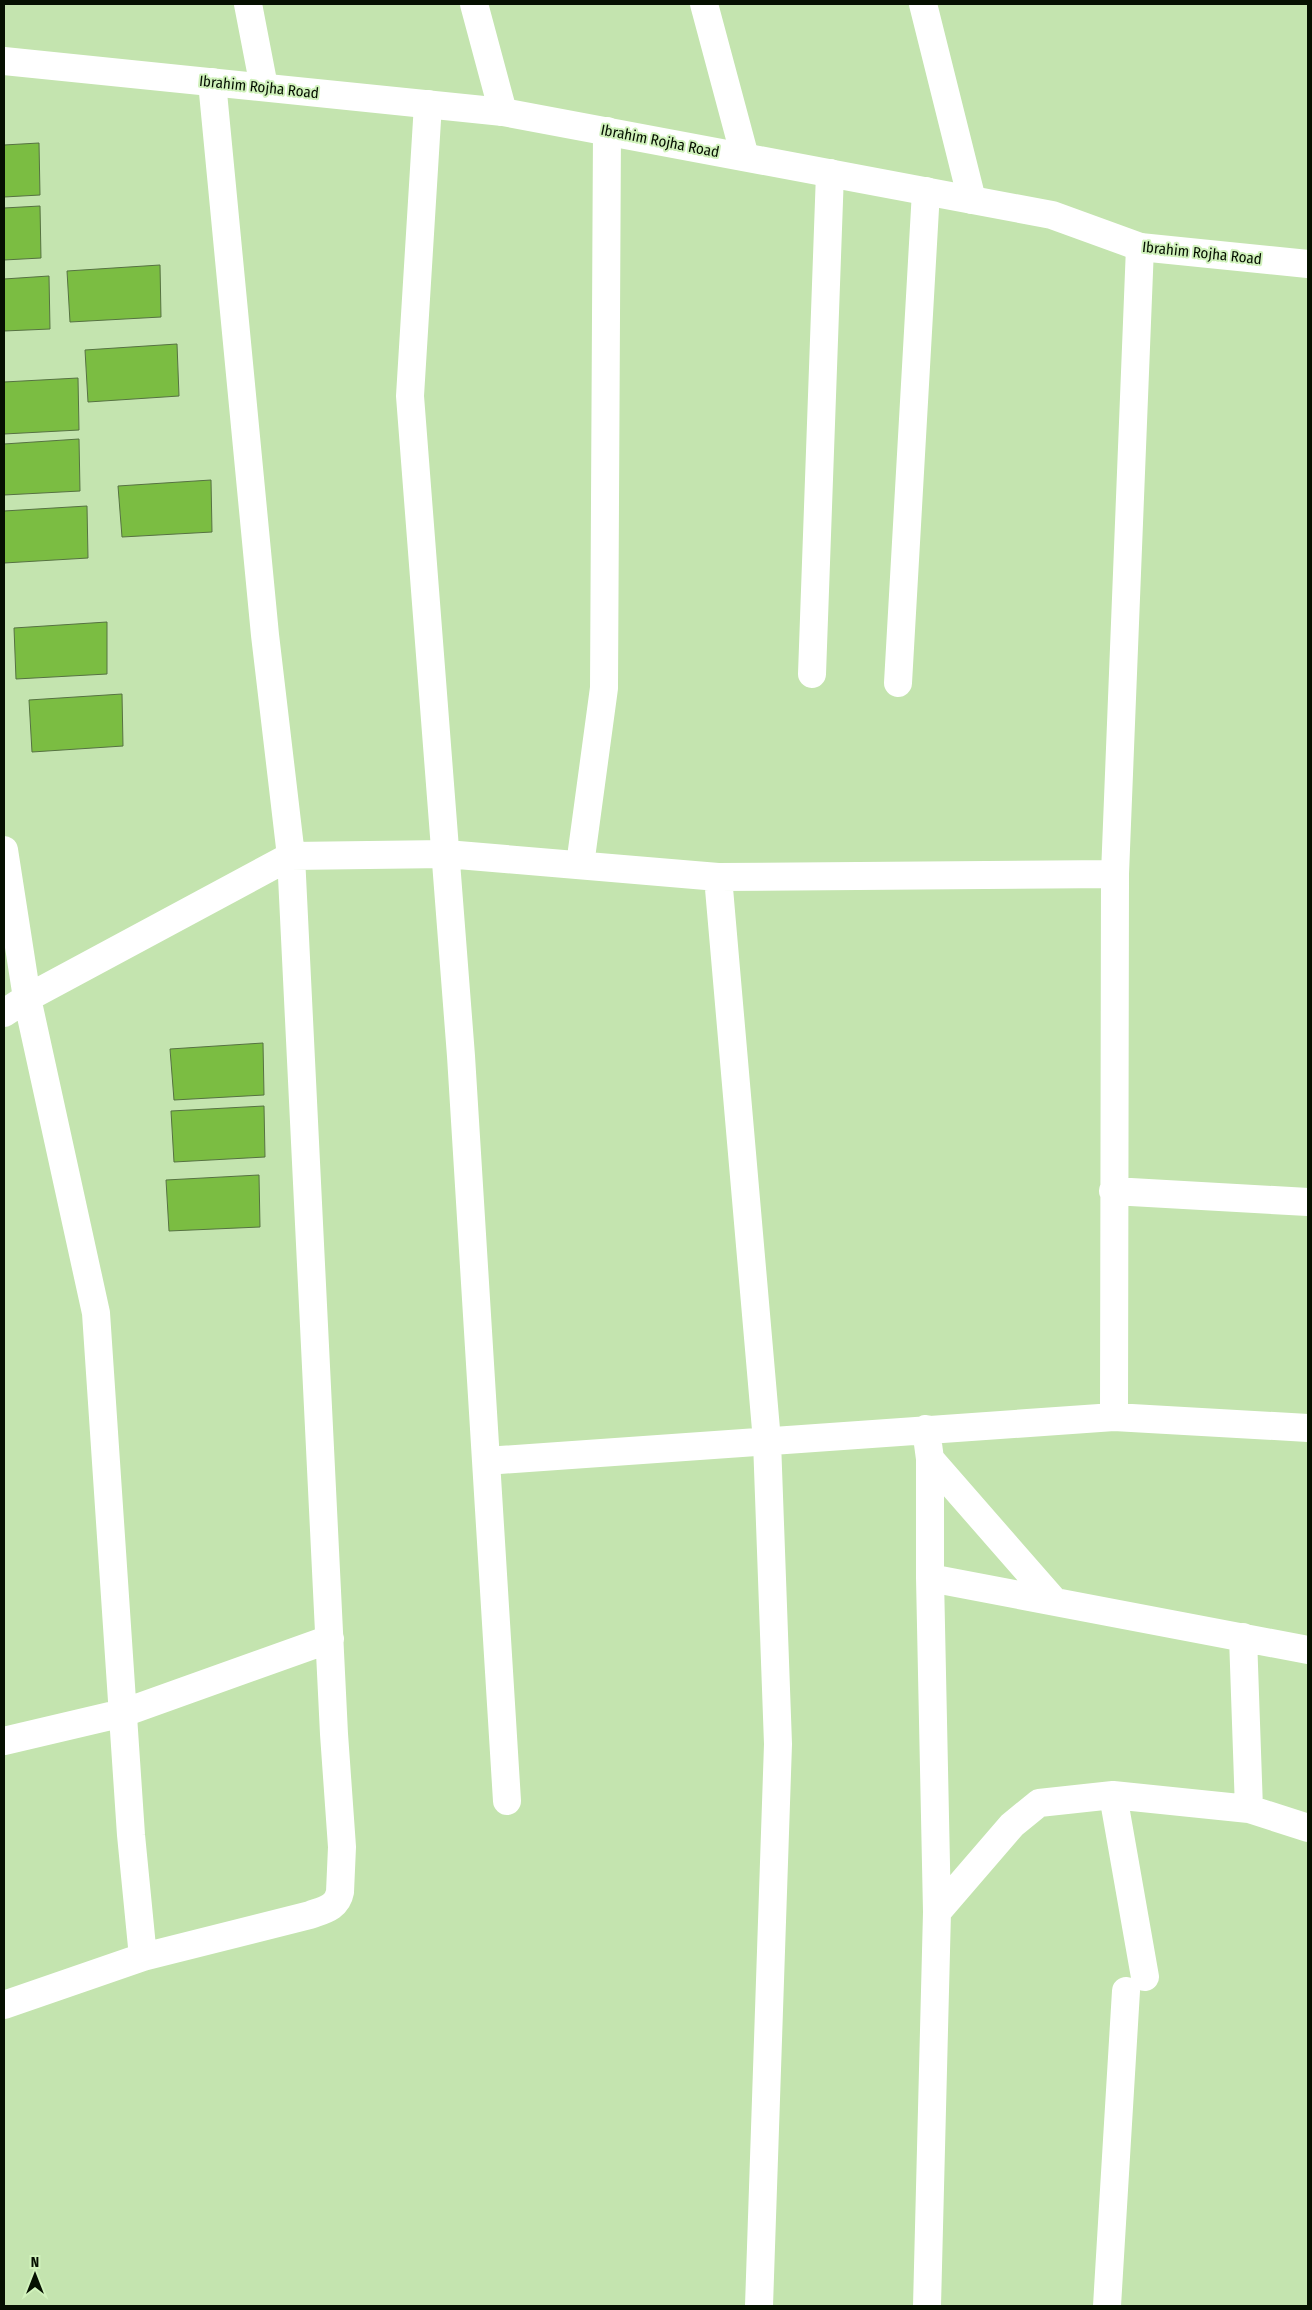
<svg xmlns="http://www.w3.org/2000/svg" width="1312" height="2310" font-family="'Fira Sans Condensed',sans-serif">
	<rect width="100%" height="100%" fill="#c4e4af"/>
	<path fill="#7bbd42" stroke="#567242" d="M39,143L40,195L4,197V145Z
		M40,206L41,258L4,260V208Z
		M160,265L161,317L70,322L67,271Z
		M49,276L50,329L4,331V279Z
		M177,344L179,396L88,402L85,350Z
		M78,378L79,430L4,434V382Z
		M79,439L80,491L4,495V444Z
		M211,480L212,532L122,537L118,486Z
		M87,506L88,558L4,563V511Z
		M107,622V674L16,679L14,628Z
		M122,694L123,746L32,752L29,700Z
		M263,1043L264,1095L174,1100L170,1049Z
		M264,1106L265,1157L174,1162L171,1111Z
		M259,1175L260,1227L169,1231L166,1180Z"/>
	<g fill="none" stroke-linecap="round" stroke-linejoin="round">
		<path stroke="#fff" stroke-width="28" d="M248,4L264,87
			M474,4L503,112
			M704,4L745,157
			M923,4L972,200
			M428,104L410,396L461,1056L507,1801
			M812,674L830,173
			M898,683L926,191
			M4,850L27,998L96,1313L131,1835L143,1957
			M580,865L604,688L607,131
			M718,877L767,1441L778,1744L759,2306
			M4,1013L27,998L291,856L446,854L718,877L1115,874
			M1113,1191L1308,1202
			M1114,1417L1115,874L1140,247
			M926,1429L930,1459V1578L937,1912L927,2306
			M930,1459L1054,1601
			M486,1461L1114,1417L1308,1428
			M930,1578L1308,1650
			M1243,1637L1249,1809L1308,1828
			M4,1741L123,1713L330,1639
			M1113,1795L1145,1977
			M937,1912L1012,1825L1039,1803L1113,1795L1249,1809
			M4,2005L143,1957L310,1915C323,1910 337,1908 340,1892L342,1847L334,1734L291,856L265,635L212,82
			M1107,2306L1126,1991"/>
		<path stroke="#fff" stroke-width="28" d="M4,61L503,112L1052,215L1140,247L1308,264"/>
	</g>
	<g text-anchor="middle" stroke-width="4" stroke-linejoin="round" paint-order="stroke">
		<g font-size="15" fill="#061001" stroke="#d1f2bc">
			<text transform="translate(259 87) rotate(6)" y="5">Ibrahim Rojha Road</text>
			<text transform="translate(660 141) rotate(11)" y="5">Ibrahim Rojha Road</text>
			<text transform="translate(1202 253) rotate(6)" y="5">Ibrahim Rojha Road</text>
		</g>
	</g>
	<rect width="1312" height="2310" fill="none" stroke="#061001" stroke-width="10"/>
	<g transform="translate(35 2275)" stroke="#d1f2bc" stroke-width="4" paint-order="stroke">
	<path d="M0-4L9 19L0 12L-9 19Z" fill="#061001"/>
	<text y="-8" font-size="14" font-weight="bold" text-anchor="middle" fill="#061001">N</text>
	</g>
</svg>
